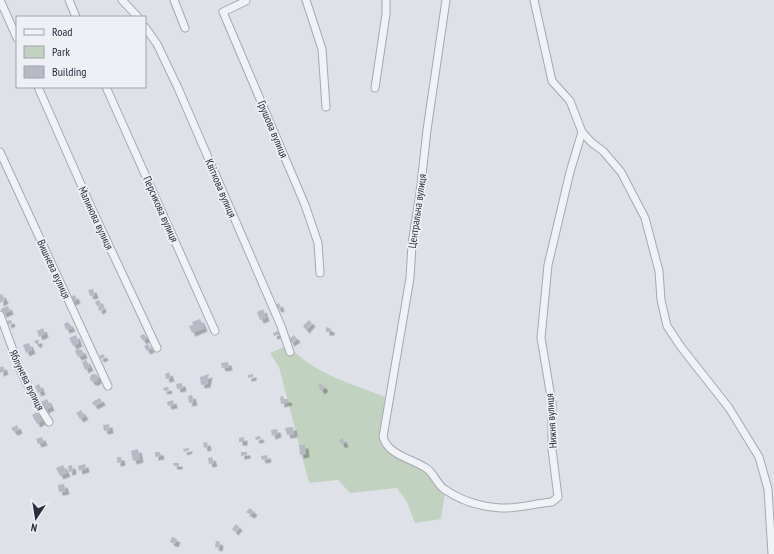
<svg xmlns="http://www.w3.org/2000/svg" width="774" height="554" font-family="'PT Sans Narrow',sans-serif">
	<defs>
		<filter id="shadow"><feDropShadow dx="3.5" dy="3.5" stdDeviation="0" flood-color="#0004"/></filter>
	</defs>
	<rect width="100%" height="100%" fill="#dfe1e8"/>
	<path fill="#c2d2c0" d="M289,345C308,372 356,385 385,397L381,432L391,444L429,467L446,485L441,519L415,523L407,502L397,488L350,493L338,480L309,483L279,367L270,353Z"/>
	<path fill="#b6bac5" filter="url(#shadow)" d="M93,289L95,295L90,296L88,290Z
		M2,294L5,300L0,303V295Z
		M75,295L77,300L72,302L70,297Z
		M99,300L101,304L97,306L95,302Z
		M279,303L281,308L278,309L276,305Z
		M102,305L103,309L99,311L98,307Z
		M8,306L10,311L3,314L1,309Z
		M263,309L266,318L260,320L257,312Z
		M200,319L204,328L192,333L189,326L193,325L192,322Z
		M11,320L12,323L8,325L7,321Z
		M309,320L312,323L306,330L303,326Z
		M67,322L69,323L72,328L66,330L64,324Z
		M326,327L331,329V332H326Z
		M43,328L45,334L39,337L37,331Z
		M278,331L280,334L274,336L273,333Z
		M144,334L147,338L143,341L140,336Z
		M76,335L79,343L73,346L69,338Z
		M294,335L297,339L291,343L289,339Z
		M36,340H39L38,345L34,342Z
		M29,343L32,350L26,353L23,345Z
		M148,344L151,349L147,351L144,346Z
		M78,349L82,350L84,355L78,357L75,351Z
		M103,354L105,357L101,359L99,356Z
		M86,360L90,367L85,370L82,362Z
		M228,362L229,367L222,368L221,363Z
		M3,366L5,371L0,373V367Z
		M169,372L171,378L166,379L165,374Z
		M90 378a4 4 0 1 1 8 0a4 4 0 1 1-8 0Z
		M209,374L207,384L201,385L200,377Z
		M253,374V377L248,378V375Z
		M182,383L183,388L177,389L176,384Z
		M321,383L325,388L321,391L318,385Z
		M39,384L42,391L38,393L35,386Z
		M168,387L169,390L164,391L163,388Z
		M192,395L194,402L189,403L188,396Z
		M283,396L284,399H288L289,402L281,404L280,397Z
		M100,398L102,402L94,406L92,402Z
		M47,399L51,407L45,410L41,402Z
		M173,400L174,405L168,406L167,402Z
		M81,410L85,416L80,419L76,413Z
		M37,412L42,421L37,424L32,415Z
		M109,424L110,430L104,431L103,425Z
		M17,425L19,430L14,432L11,428Z
		M293,427L294,434L287,435L285,428Z
		M277,429L278,434L272,436L271,430Z
		M260,436L261,439L256,440L255,437Z
		M42,437L44,442L38,444L36,439Z
		M244,437V442H239V438Z
		M342,438L345,443L342,445L339,440Z
		M207,442L208,447L204,448L203,443Z
		M299,445H305L306,454L300,455Z
		M189,448V450L184,452L183,449Z
		M138,449L140,459L133,461L131,451Z
		M155,452H160L161,456L155,457Z
		M241,452H247V455L241,456Z
		M267,455L268,459L262,460L261,456Z
		M117,457H121L122,462L117,463Z
		M212,457L214,463L209,464L208,458Z
		M173,463H179V466H174Z
		M85,464L86,469L79,471L78,466Z
		M63,465L67,473L60,476L56,468Z
		M72,465L73,471L69,472L68,466Z
		M64,484L66,491L59,492L58,485Z
		M250,508L254,512L251,515L246,512Z
		M236,524L239,527L235,532L232,529Z
		M172,537L177,539L175,544L170,542Z
		M216,541L220,542L219,548L215,547Z"/>
	<g fill="none" stroke-linecap="round" stroke-linejoin="round">
		<defs>
			<path id="minor" d="M0,0L17,38
				M69,0L76,17
				M122,0L138,17
				M174,0L185,28
				M246,0V1L223,12L305,205L318,243L320,273
				M306,0L322,49L326,107
				M446,0L427,130L420,193L412,244L410,278L383,437C389,456 411,458 426,468C434,473 436,483 444,489C460,500 481,507 501,508C516,509 537,503 552,502L558,497L552,449V403L541,338L548,265L570,172L582,132
				M534,0L552,81L570,101L582,132L591,142L603,151L621,172L645,218L659,271L661,300L667,326L681,347L729,408L759,457L768,489L772,554
				M145,27L157,44L178,88L281,326L290,352
				M38,87L91,207L157,348
				M106,87L215,331
				M375,88L386,14V0
				M0,152L108,386
				M0,315L21,372L37,403L49,422"/>
		</defs>
		<use href="#minor" stroke="#a4a8b2" stroke-width="9"/>
		<use href="#minor" stroke="#f1f2f6" stroke-width="7"/>
	</g>
	<g text-anchor="middle" stroke-width="3.5" stroke-linejoin="round" paint-order="stroke">
		<g font-size="11" fill="#282e3f" stroke="#eef0f6">
			<text transform="translate(273 129) rotate(67)" y="4">Грушова вулиця</text>
			<text transform="translate(221 188) rotate(67)" y="4">Квіткова вулиця</text>
			<text transform="translate(161 209) rotate(66)" y="4">Персикова вулиця</text>
			<text transform="translate(417 211) rotate(-82)" y="4">Центральна вулиця</text>
			<text transform="translate(96 218) rotate(65)" y="4">Малинова вулиця</text>
			<text transform="translate(54 269) rotate(65)" y="4">Вишнева вулиця</text>
			<text transform="translate(27 380) rotate(64)" y="4">Яблунева вулиця</text>
			<text transform="translate(551 421) rotate(-94)" y="4">Нижня вулиця</text>
		</g>
	</g>
	<rect x="16" y="16" width="130" height="72" fill="#eef0f6" stroke="#9fa2ad"/>
	<rect x="24" y="29" width="20" height="6" fill="#f1f2f6" stroke="#9fa2ad"/>
	<text x="52" y="36" font-size="12" fill="#282e3f">Road</text>
	<rect x="24" y="46" width="20" height="12" fill="#c2d2c0" stroke="#9fa2ad"/>
	<text x="52" y="56" font-size="12" fill="#282e3f">Park</text>
	<rect x="24" y="66" width="20" height="12" fill="#b6bac5" stroke="#9fa2ad"/>
	<text x="52" y="76" font-size="12" fill="#282e3f">Building</text>
	<g transform="translate(36 518) rotate(192)" stroke="#eef0f6" stroke-width="3" paint-order="stroke">
	<path d="M0-3L7 15L0 10L-7 15Z" fill="#282e3f"/>
	<text y="-6" font-size="11" font-weight="bold" text-anchor="middle" fill="#282e3f">N</text>
	</g>
</svg>
